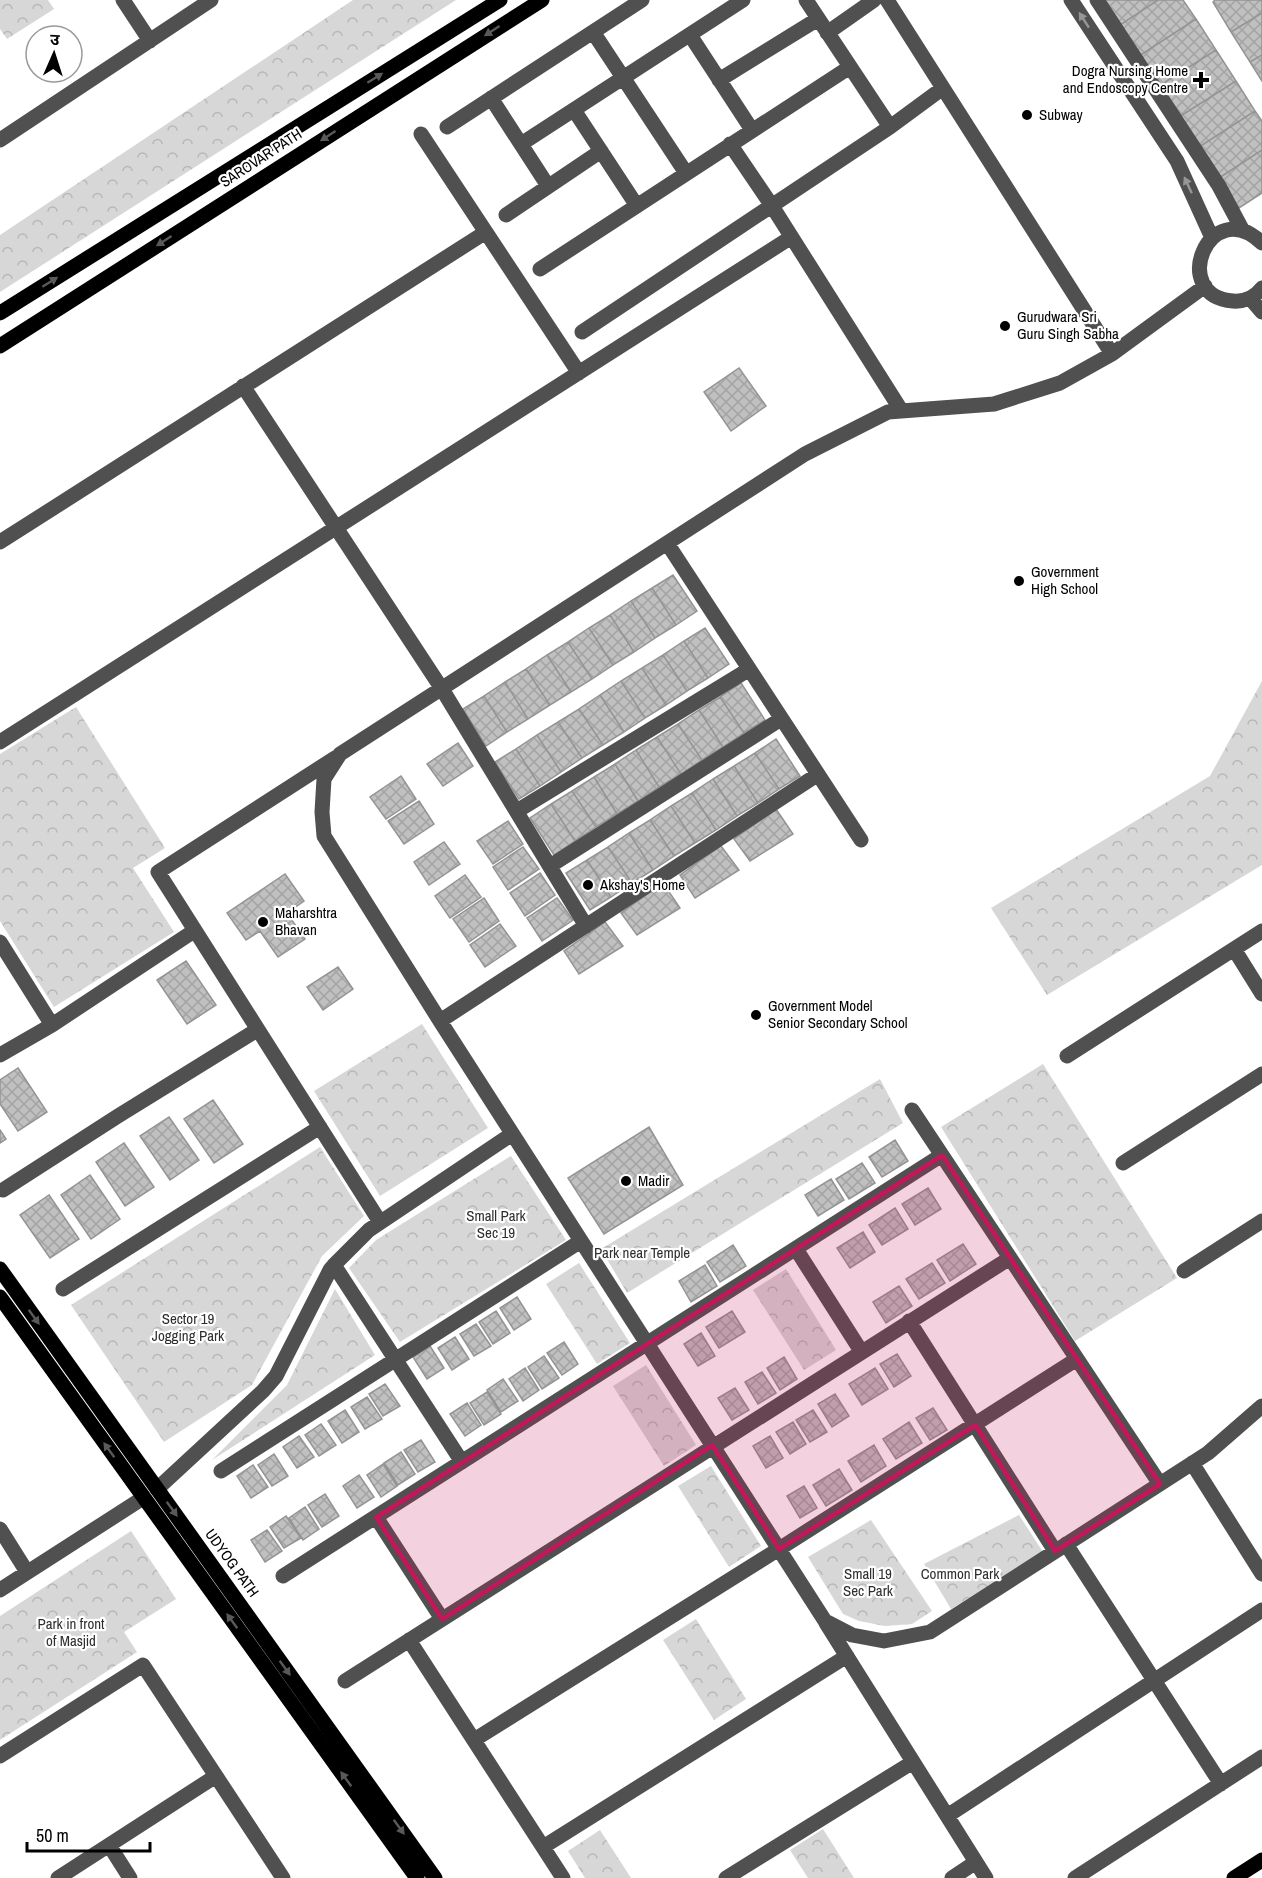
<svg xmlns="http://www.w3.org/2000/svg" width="1262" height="1878" font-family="'Archivo Narrow','Noto Sans Devanagari',sans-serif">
	<defs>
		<pattern id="park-crowns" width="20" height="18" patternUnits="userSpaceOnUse" patternTransform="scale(1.5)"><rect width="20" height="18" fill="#d7d7d7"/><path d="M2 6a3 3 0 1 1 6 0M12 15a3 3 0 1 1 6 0" fill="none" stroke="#b7b7b7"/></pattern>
		<pattern id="building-cross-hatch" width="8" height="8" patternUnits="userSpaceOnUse" patternTransform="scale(1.5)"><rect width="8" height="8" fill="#c0c0c0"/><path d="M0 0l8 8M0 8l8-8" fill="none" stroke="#a3a3a3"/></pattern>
	</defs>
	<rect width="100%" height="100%" fill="#fff"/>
	<path fill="url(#park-crowns)" d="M0,0H48L54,9L7,39L0,29Z
		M353,0H456L0,292V235Z
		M1262,681V865L1047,995L991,908L1210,776Z
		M76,707L165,848L133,868L174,932L54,1007L0,921V754Z
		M422,1024L488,1128L380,1196L314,1091Z
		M1043,1064L1177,1278L1075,1341L941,1127Z
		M880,1079L903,1123L627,1293L601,1249Z
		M320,1147L364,1216L322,1256L252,1385L164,1442L71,1305Z
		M511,1156L566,1240L400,1342L349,1268L376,1240Z
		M579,1263L630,1343L597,1364L546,1284Z
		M786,1269L836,1350L804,1370L753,1290Z
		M335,1289L375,1355L212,1460L287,1385Z
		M646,1365L696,1445L664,1466L613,1386Z
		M711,1466L761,1546L729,1567L678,1486Z
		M1019,1515L1043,1552L951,1609L924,1564Z
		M871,1520L932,1611L912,1624L885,1626L859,1621L843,1614L808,1557Z
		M131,1531L176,1599L124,1632L137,1652L0,1740V1616Z
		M696,1619L746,1699L714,1720L663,1640Z
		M823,1829L854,1878H808L790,1850Z
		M600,1830L631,1878H585L568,1851Z"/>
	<path fill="url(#building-cross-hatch)" stroke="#949494" stroke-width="1.5" d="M1103,0H1158L1120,25Z
		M1158,0H1183L1196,19L1139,56L1120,25Z
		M1215,0H1262V13L1231,32L1213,2Z
		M1262,13V55L1250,62L1231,32Z
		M1196,19L1216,50L1159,86L1139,56Z
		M1216,50L1236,81L1179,117L1159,86Z
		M1262,55V81L1250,62Z
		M1236,81L1255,111L1199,147L1179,117Z
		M1255,111L1262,121V150L1219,178L1199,147Z
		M1262,150V193L1239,208L1219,178Z
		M739,368L766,406L731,431L704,392Z
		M673,575L697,611L676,625L652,588Z
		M652,588L676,625L655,638L631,601Z
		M631,601L655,638L634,652L610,615Z
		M610,615L634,652L613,665L589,628Z
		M589,628L613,665L592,679L568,642Z
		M705,628L729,664L708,678L684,641Z
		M684,641L708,678L687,691L663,655Z
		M568,642L592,679L571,692L547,655Z
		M547,655L571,692L550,705L526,669Z
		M663,655L687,691L666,705L642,668Z
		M642,668L666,705L645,718L621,681Z
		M526,669L550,705L528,719L505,682Z
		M621,681L645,718L624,732L600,695Z
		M505,682L528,719L507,732L484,696Z
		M741,683L765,720L744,733L720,697Z
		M600,695L624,732L603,745L579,709Z
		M484,696L507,732L486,746L463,709Z
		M720,697L744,733L723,747L699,710Z
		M579,709L603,745L582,758L558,722Z
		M699,710L723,747L702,760L678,724Z
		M558,722L582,758L561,772L537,735Z
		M678,724L702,760L681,774L657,737Z
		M537,735L561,772L540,786L516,749Z
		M657,737L681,774L659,787L636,750Z
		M776,739L800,776L779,789L755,753Z
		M458,743L473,766L443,786L427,764Z
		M516,749L540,786L519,799L495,762Z
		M636,750L659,787L638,801L615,764Z
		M755,753L779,789L758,803L734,766Z
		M615,764L638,801L617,814L594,777Z
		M734,766L758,803L737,816L713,779Z
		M401,776L416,799L386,819L370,797Z
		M594,777L617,814L596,827L572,791Z
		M713,779L737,816L716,830L692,793Z
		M572,791L596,827L575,841L551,804Z
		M692,793L716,830L695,843L671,806Z
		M419,801L434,824L404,844L388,821Z
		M551,804L575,841L554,855L530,818Z
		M671,806L695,843L674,856L650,820Z
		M776,809L793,834L750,861L734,839Z
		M650,820L674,856L653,870L629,833Z
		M508,821L523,844L493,864L477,841Z
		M629,833L653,870L632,883L608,847Z
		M444,842L460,864L429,885L414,862Z
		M721,846L739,870L695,898L680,875Z
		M523,847L539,869L508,890L493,867Z
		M608,847L632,883L611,897L587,860Z
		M587,860L611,897L590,910L566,873Z
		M540,873L555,895L525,916L510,893Z
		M285,874L304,901L287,913L305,939L278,957L260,931L246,940L227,913Z
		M465,875L481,897L450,918L435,896Z
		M663,883L680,908L637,935L621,913Z
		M484,898L499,921L469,942L453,919Z
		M557,898L573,920L542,941L527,918Z
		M605,922L623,946L579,974L564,951Z
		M500,924L516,946L485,967L470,945Z
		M186,961L216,1005L187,1024L157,980Z
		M338,967L353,989L323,1010L307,987Z
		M18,1068L47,1112L18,1131L0,1104V1080Z
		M213,1100L243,1144L214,1163L184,1119Z
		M169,1117L199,1160L170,1180L140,1136Z
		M649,1127L683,1185L604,1234L568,1178Z
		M0,1130L6,1139L0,1143Z
		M895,1140L908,1161L882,1177L869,1157Z
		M124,1143L154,1187L125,1206L96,1162Z
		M862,1163L875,1183L849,1199L836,1179Z
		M90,1175L120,1219L91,1239L61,1195Z
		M831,1179L844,1200L818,1216L805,1195Z
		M928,1188L941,1209L915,1225L902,1204Z
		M49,1195L79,1239L50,1258L20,1215Z
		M895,1208L908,1229L882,1245L869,1225Z
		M863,1232L875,1252L850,1268L837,1248Z
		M963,1244L976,1264L950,1281L937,1260Z
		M733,1245L746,1266L720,1282L707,1262Z
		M932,1263L945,1283L919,1299L906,1279Z
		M705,1265L717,1286L691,1302L679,1281Z
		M899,1286L912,1306L886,1323L873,1302Z
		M517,1297L531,1319L514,1330L500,1308Z
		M496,1311L510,1333L493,1344L479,1322Z
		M732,1311L745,1332L719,1348L706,1327Z
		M476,1324L491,1346L474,1356L460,1334Z
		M701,1333L715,1356L698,1366L684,1344Z
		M455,1337L469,1359L452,1370L438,1348Z
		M564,1342L578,1364L562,1375L547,1353Z
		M430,1346L444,1368L427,1379L413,1357Z
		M897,1354L911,1376L894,1387L880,1364Z
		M544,1356L559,1378L542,1389L528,1367Z
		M784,1357L797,1379L780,1390L767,1368Z
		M525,1368L539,1390L523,1401L509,1379Z
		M875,1368L888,1389L862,1405L849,1384Z
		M762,1372L776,1393L758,1404L745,1382Z
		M503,1379L518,1401L501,1412L487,1390Z
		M385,1384L400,1406L383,1416L369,1394Z
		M735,1388L749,1410L732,1420L718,1398Z
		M487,1392L501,1414L484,1425L470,1403Z
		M835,1394L849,1416L832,1427L818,1404Z
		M367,1397L382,1419L365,1429L351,1407Z
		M467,1403L481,1425L465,1436L450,1414Z
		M933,1408L947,1430L930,1440L916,1418Z
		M345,1410L359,1432L342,1443L328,1421Z
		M813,1410L827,1432L810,1442L796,1420Z
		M793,1422L806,1444L790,1454L776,1432Z
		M909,1422L922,1443L896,1459L883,1439Z
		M321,1424L336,1445L319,1456L305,1435Z
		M299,1436L314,1457L297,1468L283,1447Z
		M770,1436L783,1458L766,1468L753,1446Z
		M421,1440L435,1462L418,1472L404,1450Z
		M874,1445L886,1466L861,1482L848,1461Z
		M401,1452L415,1474L398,1485L384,1463Z
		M274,1454L288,1476L272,1486L258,1465Z
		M383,1464L397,1486L381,1497L367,1475Z
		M253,1465L268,1487L251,1498L237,1476Z
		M839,1469L852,1490L826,1506L813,1485Z
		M359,1475L374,1497L357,1508L343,1486Z
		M804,1486L817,1508L800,1518L787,1496Z
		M325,1494L339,1516L322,1527L308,1505Z
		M305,1507L319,1529L303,1540L289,1518Z
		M286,1516L301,1538L284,1548L270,1527Z
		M267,1530L282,1551L265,1562L251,1540Z"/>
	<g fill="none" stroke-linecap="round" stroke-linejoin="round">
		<path stroke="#505050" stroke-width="15" d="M123,0L150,41
			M806,0L890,127
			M887,0L1112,354
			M1071,0L1177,161L1212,238
			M1097,0L1219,186L1243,231
			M593,32L686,173
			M827,33L874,0
			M690,35L752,130
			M719,80L818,19
			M491,98L548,186
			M574,110L637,206
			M447,127L642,0
			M421,134L579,373
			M0,140L211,0
			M521,144L743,0
			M730,144L772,206L901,410
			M506,215L601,151
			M1262,243C1209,193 1168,296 1233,301C1244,302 1255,297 1262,288
			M540,269L850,67
			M1205,286L1112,354L1060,383L994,404L888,412L805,454L340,754L324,779L322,812L324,836L440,1021L825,1621L852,1635L884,1641L930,1632L1208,1453L1262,1406
			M1250,298L1262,312
			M582,332L890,127L943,88
			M243,386L442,689L586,926
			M0,542L486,232
			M667,543L861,840
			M0,742L790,238
			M335,758L158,872L380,1222
			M517,811L748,670
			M550,866L781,719
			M0,942L52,1025
			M1234,949L1262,994
			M440,1021L817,775
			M0,1055L52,1025L194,931
			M1067,1056L1262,931
			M912,1110L1160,1484
			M1123,1163L1262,1074
			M3,1190L118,1116L257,1030
			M796,1249L861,1351
			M334,1265L462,1462
			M1184,1271L1262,1221
			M63,1289L320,1127
			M909,1321L1055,1551
			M1192,1463L1262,1574
			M221,1471L581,1241
			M157,1489L263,1391L276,1376L330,1270L334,1265L369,1230L512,1134
			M376,1517L442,1619
			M0,1529L27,1572
			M1066,1544L1221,1784
			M283,1576L942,1155
			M0,1590L143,1498
			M826,1623L986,1878
			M409,1640L563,1878
			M345,1681L1010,1258
			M474,1740L779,1549L1077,1359
			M0,1756L143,1665L283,1878
			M947,1816L1262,1610
			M109,1845L130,1878
			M543,1847L847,1656
			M58,1878L216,1776
			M726,1878L913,1762
			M952,1878L976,1862
			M1075,1878L1262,1757"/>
		<path stroke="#000" stroke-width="15" d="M0,313L500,0
			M0,346L542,0
			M0,1269L435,1878
			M0,1297L417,1878
			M1234,1878L1262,1860"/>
	</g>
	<defs><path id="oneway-solid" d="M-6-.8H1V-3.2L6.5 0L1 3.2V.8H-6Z" transform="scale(1.5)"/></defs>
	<g fill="#969696">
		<use href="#oneway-solid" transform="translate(1084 20) rotate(-123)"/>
		<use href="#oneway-solid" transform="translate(1188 185) rotate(-115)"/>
	</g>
	<g fill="#595959">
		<use href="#oneway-solid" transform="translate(492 31) rotate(147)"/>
		<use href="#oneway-solid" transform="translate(375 78) rotate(-32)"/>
		<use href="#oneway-solid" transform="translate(328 136) rotate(147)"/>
		<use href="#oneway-solid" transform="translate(164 241) rotate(147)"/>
		<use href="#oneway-solid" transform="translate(50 282) rotate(-32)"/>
		<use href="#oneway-solid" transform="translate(34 1317) rotate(54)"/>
		<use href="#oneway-solid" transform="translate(109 1450) rotate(-126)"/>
		<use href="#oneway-solid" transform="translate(172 1509) rotate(54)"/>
		<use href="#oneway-solid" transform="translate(232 1621) rotate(-126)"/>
		<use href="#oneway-solid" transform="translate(285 1668) rotate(54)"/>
		<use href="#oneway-solid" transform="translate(346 1779) rotate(-126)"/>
		<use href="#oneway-solid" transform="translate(399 1827) rotate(54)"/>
	</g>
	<path fill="#c2185b" fill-opacity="0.2" stroke="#c2185b" stroke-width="4.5" stroke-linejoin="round" d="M942,1155L1160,1484L1055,1551L975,1425L779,1549L712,1445L442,1619L376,1517Z"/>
	<g fill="#000" stroke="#fff" stroke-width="2">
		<path d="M1198 71h6v6h6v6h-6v6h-6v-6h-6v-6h6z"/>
		<circle cx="1027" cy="115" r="6"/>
		<circle cx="1005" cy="326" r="6"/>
		<circle cx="1019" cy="581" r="6"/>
		<circle cx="588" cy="885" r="6"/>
		<circle cx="263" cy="922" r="6"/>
		<circle cx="756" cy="1015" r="6"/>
		<circle cx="626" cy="1181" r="6"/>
	</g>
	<g text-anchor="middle" stroke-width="4.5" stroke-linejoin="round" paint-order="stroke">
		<g font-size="15" fill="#000" stroke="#fff" text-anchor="start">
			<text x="1188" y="76" text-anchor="end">Dogra Nursing Home<tspan x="1188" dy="17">and Endoscopy Centre</tspan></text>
			<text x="1039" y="120">Subway</text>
			<text x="1017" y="322">Gurudwara Sri<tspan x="1017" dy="17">Guru Singh Sabha</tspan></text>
			<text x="1031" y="577">Government<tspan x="1031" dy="17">High School</tspan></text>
			<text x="600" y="890">Akshay's Home</text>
			<text x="275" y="918">Maharshtra<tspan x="275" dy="17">Bhavan</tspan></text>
			<text x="768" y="1011">Government Model<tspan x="768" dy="17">Senior Secondary School</tspan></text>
			<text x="638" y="1186">Madir</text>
		</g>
		<g font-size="15" fill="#000" stroke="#fff">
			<text transform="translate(261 158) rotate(-33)" y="5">SAROVAR PATH</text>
			<text transform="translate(232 1563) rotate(54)" y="5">UDYOG PATH</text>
		</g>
		<g font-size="15" fill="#2e2e2e" stroke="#fff">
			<text x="496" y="1221">Small Park<tspan x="496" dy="17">Sec 19</tspan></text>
			<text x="642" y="1258">Park near Temple</text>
			<text x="188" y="1324">Sector 19<tspan x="188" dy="17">Jogging Park</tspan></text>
			<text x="868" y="1579">Small 19<tspan x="868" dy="17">Sec Park</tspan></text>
			<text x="960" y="1579">Common Park</text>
			<text x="71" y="1629">Park in front<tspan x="71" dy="17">of Masjid</tspan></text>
		</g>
	</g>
	<g transform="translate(54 54) rotate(3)"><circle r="28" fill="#ffffff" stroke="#999999" stroke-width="1.5"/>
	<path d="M0-4.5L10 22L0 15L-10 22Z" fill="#000000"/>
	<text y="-9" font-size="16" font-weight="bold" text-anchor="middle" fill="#000000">उ</text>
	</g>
	<path d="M27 1842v9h123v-9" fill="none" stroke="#000000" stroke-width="3"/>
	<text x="36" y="1842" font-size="18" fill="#000000" stroke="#ffffff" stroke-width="4.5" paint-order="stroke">50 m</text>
</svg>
